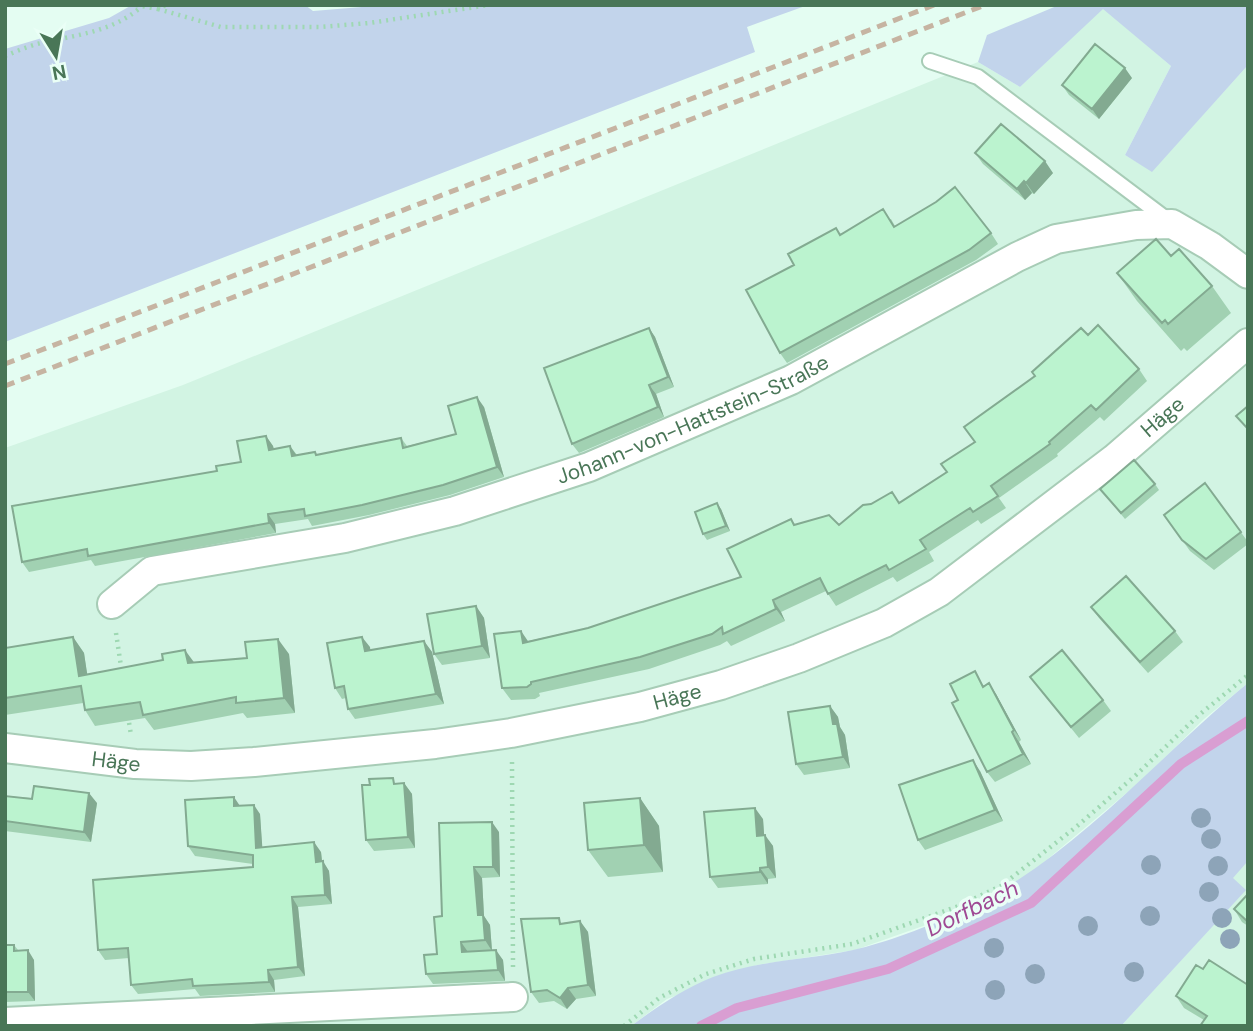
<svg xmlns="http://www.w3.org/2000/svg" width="1253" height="1031" font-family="'DM Sans',sans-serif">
	<rect width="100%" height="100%" fill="#e4fdf2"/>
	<path fill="#d2f4e3" d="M1103,8L1171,66L1125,155L1152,171L1248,65V683L1204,719L1142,780L1037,868L1002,892L957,914L855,950L757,965L667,999L631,1026H5V448L183,385L978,62L1020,87Z
		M1248,861V1026H1121L1245,890L1232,878Z"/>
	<path fill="#c2d4eb" d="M132,5H305L313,11L386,5H808L747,27L755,52L5,342V49L109,18Z
		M1059,5H1248V65L1152,172L1125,155L1171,66L1103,9L1020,87L978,62L987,35Z
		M1248,683V861L1233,878L1246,890L1121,1026H631C657,1007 683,989 713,977C758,960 807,960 853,950C885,943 929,926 958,913C1071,862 1154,760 1248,683Z"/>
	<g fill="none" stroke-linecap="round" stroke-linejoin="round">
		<path stroke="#d99ed2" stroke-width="10" d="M701,1026L737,1008L888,969L1031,903L1181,764L1248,721"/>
		<defs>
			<path id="lane" d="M930,61L978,77L1169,221"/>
			<g id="street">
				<path id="s1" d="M112,604L152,571L345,538L455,511L589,467L791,380L1017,257L1056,239L1136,225L1172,224L1210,246L1248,274"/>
				<path id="s2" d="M5,748L135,764L191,766L254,762L435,744L511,733L640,707L721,685L799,658L884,623L939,592L1114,459L1248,343"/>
				<path d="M5,1022L513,997"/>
			</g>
		</defs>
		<use href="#lane" stroke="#a7ccb6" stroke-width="18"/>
		<use href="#street" stroke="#a7ccb6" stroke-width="32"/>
		<path stroke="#9ed8b2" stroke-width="4.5" stroke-dasharray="2 5" stroke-linecap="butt" d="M136,5L158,9L166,5
			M158,9L221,27H320L369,23L489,5
			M5,56C15,52 26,47 37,44C74,35 110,33 140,8
			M116,633L122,673
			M128,716L131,735
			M512,762L513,967
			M624,1026L659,998L706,974L754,959L852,944L956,907L1001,886L1076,827L1136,775L1199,715L1248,675"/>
		<use href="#lane" stroke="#fff" stroke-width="14"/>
		<use href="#street" stroke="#fff" stroke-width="28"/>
		<path stroke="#c6b4a2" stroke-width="5" stroke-dasharray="10 7" stroke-linecap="butt" d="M5,364L934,5
			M5,386L985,5"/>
	</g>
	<g fill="#8da4b8">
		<circle cx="1201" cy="818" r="10"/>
		<circle cx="1211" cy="839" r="10"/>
		<circle cx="1151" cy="865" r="10"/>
		<circle cx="1218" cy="866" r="10"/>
		<circle cx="1209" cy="892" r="10"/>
		<circle cx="1150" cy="916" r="10"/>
		<circle cx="1222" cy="918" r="10"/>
		<circle cx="1088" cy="926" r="10"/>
		<circle cx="1230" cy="939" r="10"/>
		<circle cx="994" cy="948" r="10"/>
		<circle cx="1134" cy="972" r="10"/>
		<circle cx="1035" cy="974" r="10"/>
		<circle cx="995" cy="990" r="10"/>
	</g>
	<path fill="#a1d1b2" d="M1132,78L1099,119L1069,95L1062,85Z
		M975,153L1053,173L1034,194L1032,193L1025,200L983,164Z
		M891,219L895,226L991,233L998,244L976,260L787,363L780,353L794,265L836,228L840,234Z
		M1171,256L1212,286L1231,313L1187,351L1184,348L1181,351L1137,301L1117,273Z
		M649,328L655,337L674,387L656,394L664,417L579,453L572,444Z
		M1088,335L1139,369L1147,381L1104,421L1100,417L1057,454L1058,456L999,498L1006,508L981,524L978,520L929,552L934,561L897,582L893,577L836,606L826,591L781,612L785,621L731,646L727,641L720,645L649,669L539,693L540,696L535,699L511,700L502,688L521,631L528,641L588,628L741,577L791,519L795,525H839L900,503L947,472L1035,376Z
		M484,407L504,477L450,495L369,515L312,526L308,519L275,524L276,533L95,566L91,560L29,572L22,562L217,471L241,462L266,436L273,446L274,449L290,446L297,455H317L401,438L407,446L456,434Z
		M1205,483L1248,542V544L1214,570L1190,551L1164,515Z
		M1155,484L1159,490L1125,519L1100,489Z
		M721,509L730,531L707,540L703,534Z
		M476,606L484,618L490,658L442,665L434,654Z
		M1091,607L1175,631L1183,642L1148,673L1099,618Z
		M73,637L84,653L87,675L194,663L289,654L295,713L247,718L243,713L154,730L145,718L95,726L85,710L83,703L5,715V648Z
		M424,641L432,652L444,704L355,719L348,709L346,698L342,699L335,688L370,647V650Z
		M975,671L984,687L996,694L1021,740L1019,742L1031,764L995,782L987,772L958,700Z
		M1030,677L1103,700L1111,711L1079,738Z
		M830,706L838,717L840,727L845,735L850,768L804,775L796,764Z
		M980,771L1003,821L925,850L918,840Z
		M397,783H404L412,794L415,848L374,851L366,840Z
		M5,796L97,803L91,842L5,831Z
		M640,798L659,826L663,872L608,877L588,850Z
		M240,805L260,814L262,847L321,852L322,861L329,871L332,904L298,907L305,976L274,980L275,992L200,996L195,989L138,994L131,985L129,958L105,960L98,950L253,867V864L195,856L188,846Z
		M763,819L764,835L773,846L776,878L768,879V884L718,888L710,877Z
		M499,832L500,877L482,878L484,916L490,925L492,950L503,960L505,981L433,984L426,974L437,954L442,916Z
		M1248,894V926L1242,922L1234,909Z
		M580,921L588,932L596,996L576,999L567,1009L554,1001L539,1003L531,992L563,923Z
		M5,945H14L18,950L34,960L35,1001L5,1002Z
		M1203,969L1247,986L1204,1020L1184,1008L1176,996Z"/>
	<path fill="#83aa91" d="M1125,68L1132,78L1099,119L1092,109Z
		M1045,161L1053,173L1034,194L1026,183Z
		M1024,181L1032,193L1025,200L1017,189Z
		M649,328L655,337L674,387L668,377Z
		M649,385L656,394L664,417L658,407Z
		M477,397L484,407L504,477L497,467Z
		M266,436L273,446L276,460L269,450Z
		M290,446L297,456H292Z
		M717,503L721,509L730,531L726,526Z
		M268,514L275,524L276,533L269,523Z
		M773,600L781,612L785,621L776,609Z
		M476,606L484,618L490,658L482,646Z
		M521,631L529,643H523Z
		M73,637L84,653L90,692L79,676Z
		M362,637L370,647L372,662L365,651Z
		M278,639L289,654L295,713L284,698Z
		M424,641L432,652L444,704L436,694Z
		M185,650L196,665L188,663Z
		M989,683L996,694L1021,740L1014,730Z
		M830,706L838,717L840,727L845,735L850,768L843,757L833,724Z
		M1012,732L1019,742L1031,764L1023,754Z
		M973,760L980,771L1003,821L995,810Z
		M404,783L412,794L415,848L408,837Z
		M89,793L97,803L91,842L84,832Z
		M234,797L240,806H234Z
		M640,798L659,826L663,872L644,845Z
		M254,805L260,814L263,857L256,848Z
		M755,808L763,819L765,847L757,836Z
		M492,822L499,832L500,877L493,867Z
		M765,835L773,846L776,878L768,867Z
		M314,842L321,852L323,871L316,862Z
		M323,861L329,871L332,904L325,895Z
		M474,867L482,878L484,916L490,925L492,951L485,940L478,915Z
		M760,868L768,879V884L760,872Z
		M292,897L298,907L305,976L298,967Z
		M580,921L588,932L596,996L588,985Z
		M461,942L468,952H462Z
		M28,950L34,960L35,1001L28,992Z
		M496,950L503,960L505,981L498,970Z
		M268,970L274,980L275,992L269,982Z
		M568,988L576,999L567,1009L560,998Z"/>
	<path fill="#bbf3cf" stroke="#83aa91" stroke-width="2" d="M1095,44L1125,68L1092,109L1062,85Z
		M1001,124L1045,161L1026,183L1024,181L1017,189L975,153Z
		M955,187L991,233L969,250L780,353L746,290L794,265L788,254L836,228L840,235L883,209L894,227L936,202Z
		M1156,239L1171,256L1179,249L1212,286L1168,324L1165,320L1162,323L1117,273Z
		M1098,325L1139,369L1096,410L1091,405L1049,442L1050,444L991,486L998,496L973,512L970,508L920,540L926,549L889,570L886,565L828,594L820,578L773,600L776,609L723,634L722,627L712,634L640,657L531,682V684L527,687L502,688L494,634L521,631L523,643L588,628L741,577L727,549L791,519L794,525L829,515L839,525L863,505L871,504L892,492L899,503L947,472L941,464L975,442L964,427L1035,376L1032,372L1081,328L1088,335Z
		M649,328L668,377L649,385L658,407L572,444L544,368Z
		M477,397L497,467L443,485L362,505L305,516L304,509L268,514L269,523L88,556L87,549L22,562L12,506L217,471L216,466L241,462L237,441L266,436L269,450L290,446L292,456L315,452L316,455L401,438L403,448L456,434L448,406Z
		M1248,406V429L1236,416Z
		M1134,460L1155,484L1121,513L1100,489Z
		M1205,483L1241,532L1206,559L1182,540L1164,515Z
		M717,503L726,526L703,534L695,512Z
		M1126,576L1175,631L1140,662L1091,607Z
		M476,606L482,646L434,654L427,614Z
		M73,637L79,676L163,660L162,654L185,650L188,663L247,658L245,642L278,639L284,698L236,703V697L143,715L140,702L85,710L81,686L5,698V648Z
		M362,637L365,651L424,641L436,694L348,709L344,686L335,688L327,643Z
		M1062,650L1103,700L1071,727L1030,677Z
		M975,671L983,687L989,683L1014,730L1012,732L1023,754L987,772L952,703L958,700L950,684Z
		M830,706L833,724H837L843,757L796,764L788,712Z
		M973,760L995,810L918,840L899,785Z
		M393,778L394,784L404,783L408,837L366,840L362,785H370L369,779Z
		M34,786L89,793L84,832L5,821V796L32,799Z
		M234,797V806L254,805L256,848L314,842L316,862L323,861L325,895L292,897L298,967L268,970L269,982L193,986L192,979L131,985L128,948L98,950L93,880L253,867V855L188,846L185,800Z
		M640,798L644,845L588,850L584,803Z
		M755,808L757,836L765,835L768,867L760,868V872L710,877L704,812Z
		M492,822L493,867H474L478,915H483L485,940L461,942L462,952L496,950L498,970L426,974L424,955L437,954L434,917L442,916L439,823Z
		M1248,894V922L1234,909Z
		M559,918L560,924L580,921L588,985L568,988L560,998L547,990L531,992L521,919Z
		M5,945H14V951L28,950V992H5Z
		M1209,960L1248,985V1026H1200L1207,1016L1176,996L1196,965L1203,969Z"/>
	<g text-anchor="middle" stroke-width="7" stroke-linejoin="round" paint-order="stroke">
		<g font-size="21" fill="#497657" stroke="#eafff6">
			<text dy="7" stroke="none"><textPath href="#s2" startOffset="1246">Häge</textPath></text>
			<text dy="7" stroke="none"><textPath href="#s1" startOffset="616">Johann-von-Hattstein-Straße</textPath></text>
			<text dy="7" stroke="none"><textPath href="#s2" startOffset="679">Häge</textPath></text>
			<text dy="7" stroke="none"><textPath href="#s2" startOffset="112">Häge</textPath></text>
		</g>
		<g font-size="23" font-style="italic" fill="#9f4a94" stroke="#eafff6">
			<text transform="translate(972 908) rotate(-26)" y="8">Dorfbach</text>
		</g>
	</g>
	<rect width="1253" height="1031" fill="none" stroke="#497657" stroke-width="14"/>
	<g transform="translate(56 56) rotate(169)" stroke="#eafff6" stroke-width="5" paint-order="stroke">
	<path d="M0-5L12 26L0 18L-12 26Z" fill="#497657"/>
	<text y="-10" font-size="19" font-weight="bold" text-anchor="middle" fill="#497657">N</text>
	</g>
</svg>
